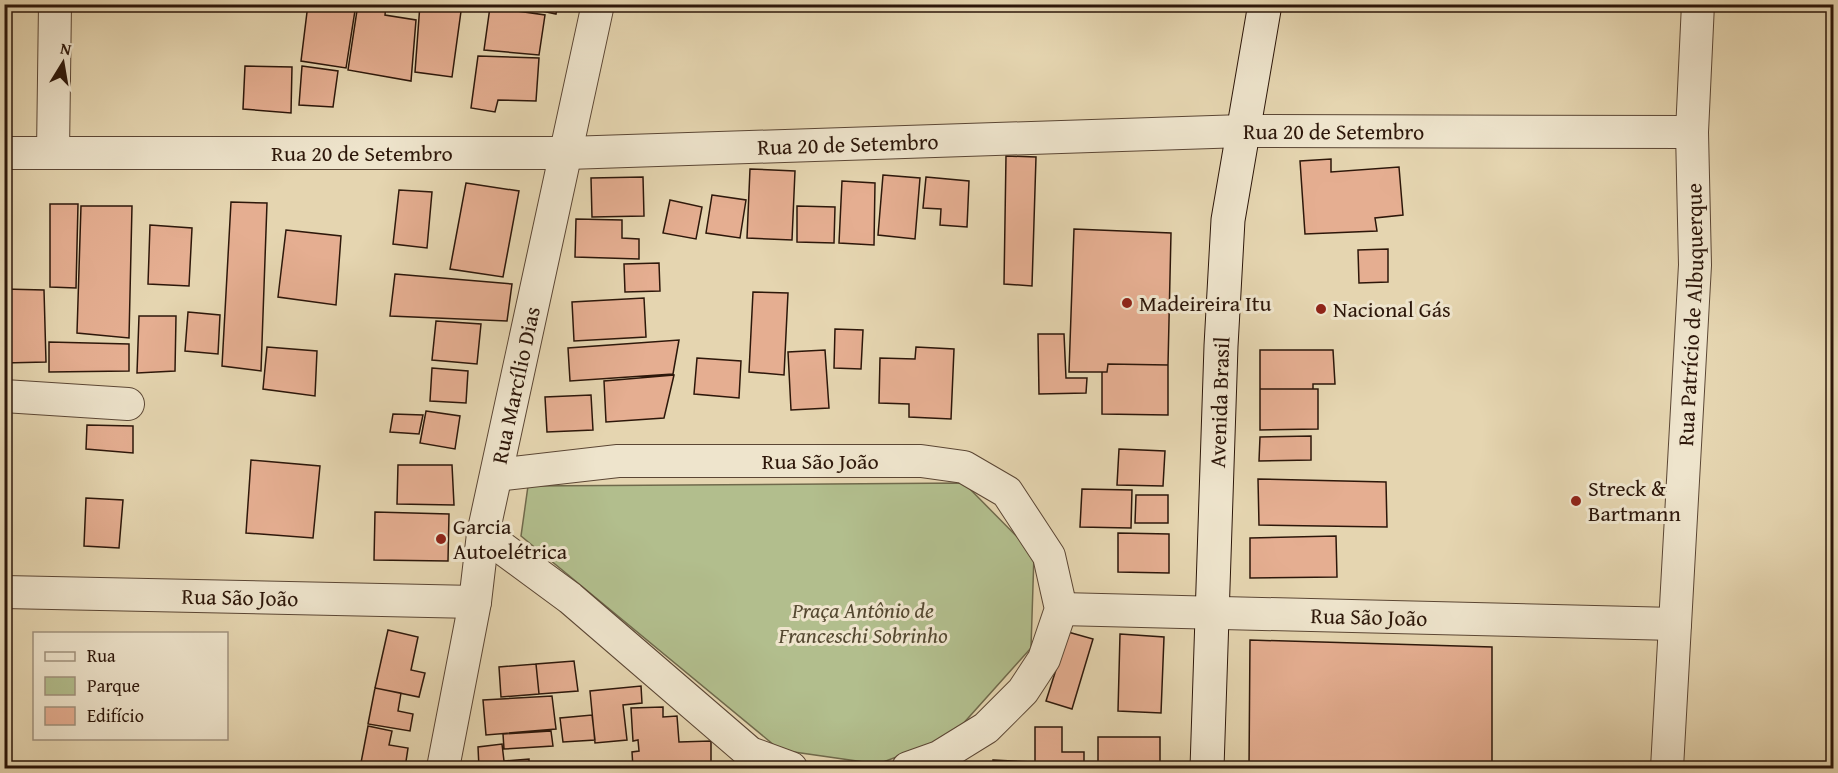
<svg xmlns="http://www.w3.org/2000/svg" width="1838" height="773" font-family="'Gentium Book Plus',serif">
	<rect width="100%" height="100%" fill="#e5d5b0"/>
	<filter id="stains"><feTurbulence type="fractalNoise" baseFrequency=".00333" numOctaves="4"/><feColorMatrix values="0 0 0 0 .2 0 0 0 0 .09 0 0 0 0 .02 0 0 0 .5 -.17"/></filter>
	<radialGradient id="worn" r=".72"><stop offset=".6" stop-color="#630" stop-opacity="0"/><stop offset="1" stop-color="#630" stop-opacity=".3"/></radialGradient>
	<path fill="#b2be8d" stroke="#706a4c" stroke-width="1.5" d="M964,483L1034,554L1031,648L952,736L878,764L780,750L521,536L528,486Z"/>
	<path fill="#e5ae91" stroke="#2d170a" stroke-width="1.5" d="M308,4H356L346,68L301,61Z
		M358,4H386L385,15L416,20L411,81L348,70Z
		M420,4H462L452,77L415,72Z
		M510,4H558L556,14Z
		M490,7L545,15L539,55L484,50Z
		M478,56L539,58L536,101L498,100L495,112L471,108Z
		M245,66L292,67L291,113L243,109Z
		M302,66L338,71L333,107L299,105Z
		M1006,156L1036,157L1032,286L1004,284Z
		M1331,159V172L1399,167L1403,215L1375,218L1377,231L1305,234L1300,161Z
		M750,169L795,171L792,240L747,238Z
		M883,175L920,178L915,239L878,235Z
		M643,177L644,216L592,217L591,178Z
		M926,177L969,181L967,227L940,225L941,209L923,208Z
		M842,181L875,183L874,245L839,243Z
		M466,183L519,191L503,277L450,269Z
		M399,190L432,192L427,248L393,244Z
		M712,195L746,200L740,238L706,233Z
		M670,200L702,207L696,239L663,233Z
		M231,202L267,203L261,371L222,366Z
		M50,204H78L76,288L50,287Z
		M81,206H132L129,338L77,333Z
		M797,206L835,207L834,243L797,242Z
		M576,219L622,220V238L639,239V259L575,257Z
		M150,225L192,228L189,286L148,284Z
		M1074,229L1171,233L1168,365L1108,364L1107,372H1069Z
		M286,230L341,236L336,305L278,297Z
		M1388,249V282L1359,283L1358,250Z
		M659,263L660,291L625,292L624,264Z
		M395,274L512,284L507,321L390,316Z
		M4,289L44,290L46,362L4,363Z
		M753,292L788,293L784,375L749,372Z
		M644,298L646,337L574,341L572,302Z
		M188,312L220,315L218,354L185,351Z
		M139,316H176L175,371L137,373Z
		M436,321L481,324L477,364L432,360Z
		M835,329L863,330L861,369L834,368Z
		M1038,334H1064L1066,378H1087L1086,393L1039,394Z
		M679,340L673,374L570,381L568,348Z
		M49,342L129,344V371L49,372Z
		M267,347L317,351L315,396L263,389Z
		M916,347L954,349L951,419L909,417V404L879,403L880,358L915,359Z
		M825,350L829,408L791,410L788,352Z
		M1260,350H1333L1335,384H1313V389H1260Z
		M697,358L741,361L739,398L694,394Z
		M1108,364L1168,365V415L1102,414V372H1107Z
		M432,368L468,371L466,403L430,401Z
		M674,375L664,418L606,422L604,381Z
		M1260,389H1318V429L1260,430Z
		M591,395L593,430L547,432L545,397Z
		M426,411L460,416L455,449L420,443Z
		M393,414L423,415L419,434L390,432Z
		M87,425L133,426V453L86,449Z
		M1311,436V460L1259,461L1260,437Z
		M1119,449L1165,451L1163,486L1117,485Z
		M251,460L320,466L313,538L246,533Z
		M398,465H452L454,505L397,504Z
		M4,478L7,479L5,543H4Z
		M1258,479L1386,482L1387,527L1259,525Z
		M1082,489L1132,490L1131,528L1080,527Z
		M1136,495H1168V523H1135Z
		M86,498L123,500L119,548L84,546Z
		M375,512L449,514L448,561L374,560Z
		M1118,533L1169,534V573L1118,572Z
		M1336,536L1337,577L1250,578V538Z
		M388,630L418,637L411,670L425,673L419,697L375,688Z
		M1068,632L1093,639L1072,709L1046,701Z
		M1120,634L1164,637L1161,713L1118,711Z
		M1250,640L1492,647V768H1249Z
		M574,661L578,691L539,694L536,664Z
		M536,664L539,694L501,697L499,667Z
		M641,686L642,703L623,705L627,740L595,743L590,691Z
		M375,688L401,693L398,711L413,714L410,731L368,724Z
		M552,696L556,729L486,735L483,700Z
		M663,707V717L677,716L679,742L711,741V768H633L632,752L639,751L638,740L633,741L631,708Z
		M592,715L595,740L563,742L560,718Z
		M368,726L392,731L389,745L408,748L405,768H360Z
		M1035,727H1062V752H1084V768H1035Z
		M551,731L553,746L504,749L503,734Z
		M1098,737H1160V768H1098Z
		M502,744L504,761L529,759V768H479L478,747Z
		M993,760L1033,762V768H993Z"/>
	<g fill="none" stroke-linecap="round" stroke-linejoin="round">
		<defs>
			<g id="street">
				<path d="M53,152L55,4"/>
				<path id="s1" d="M4,153H567L1243,131L1692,132"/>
				<path d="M4,396L128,404"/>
				<path id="s2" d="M497,475L618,461H921L964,467L1007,492L1049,556L1061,609L1044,659L1023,691L986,728L939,757L908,768"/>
				<path d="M483,534L570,598L750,753L791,768"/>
				<path id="s3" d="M4,592L475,602"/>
				<path id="s4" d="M1061,609L1675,624"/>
				<path id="s5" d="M443,768L475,602L483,534L598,4"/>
				<path id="s6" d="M1667,768L1695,265L1692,132L1698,4"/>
			</g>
			<g id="secondary">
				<path id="s7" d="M1207,768L1221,346L1228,220L1265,4"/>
			</g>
		</defs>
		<use href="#street" stroke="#5b4634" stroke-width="34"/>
		<use href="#secondary" stroke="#2d170a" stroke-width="35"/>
		<use href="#street" stroke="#eee4cc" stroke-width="32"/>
		<use href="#secondary" stroke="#eee4cc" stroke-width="33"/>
	</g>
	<g fill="#8f2418" stroke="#eee4cc" stroke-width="2">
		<circle cx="1127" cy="303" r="6"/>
		<circle cx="1321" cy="309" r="6"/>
		<circle cx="1576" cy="501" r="6"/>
		<circle cx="441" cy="539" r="6"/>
	</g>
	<g text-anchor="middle" stroke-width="6" stroke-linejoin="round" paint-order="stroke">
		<g font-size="22" fill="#2d170a" stroke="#eee4cc">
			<text dy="8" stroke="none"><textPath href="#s1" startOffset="1330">Rua 20 de Setembro</textPath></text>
			<text dy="8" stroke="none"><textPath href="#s1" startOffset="844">Rua 20 de Setembro</textPath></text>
			<text dy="8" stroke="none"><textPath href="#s1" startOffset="358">Rua 20 de Setembro</textPath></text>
			<text dy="8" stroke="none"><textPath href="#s6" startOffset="454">Rua Patrício de Albuquerque</textPath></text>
			<text dy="8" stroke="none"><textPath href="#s5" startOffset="390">Rua Marcílio Dias</textPath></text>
			<text dy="8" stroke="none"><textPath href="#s7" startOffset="366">Avenida Brasil</textPath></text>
			<text dy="8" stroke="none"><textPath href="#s2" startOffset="324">Rua São João</textPath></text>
			<text dy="8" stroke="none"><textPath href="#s3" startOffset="236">Rua São João</textPath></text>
			<text dy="8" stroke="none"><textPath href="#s4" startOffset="308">Rua São João</textPath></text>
		</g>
		<g font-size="22" fill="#2d170a" stroke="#eee4cc" text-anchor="start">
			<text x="1139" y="311">Madeireira Itu</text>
			<text x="1333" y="317">Nacional Gás</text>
			<text x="1588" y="496">Streck &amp;<tspan x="1588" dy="25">Bartmann</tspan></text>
			<text x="453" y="534">Garcia<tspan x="453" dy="25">Autoelétrica</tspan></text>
		</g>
		<g font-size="22" font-style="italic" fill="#554931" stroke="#eee4cc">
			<text x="863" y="618">Praça Antônio de<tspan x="863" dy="25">Franceschi Sobrinho</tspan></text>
		</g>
	</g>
	<rect width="1838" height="773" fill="none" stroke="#e5d5b0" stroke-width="24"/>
	<rect x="6" y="6" width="1826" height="761" fill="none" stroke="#2d170a" stroke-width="3"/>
	<rect x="12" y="12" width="1814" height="749" fill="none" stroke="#2d170a" stroke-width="1.5"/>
	<rect x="33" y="632" width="195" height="108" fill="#eee4cc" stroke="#a1927e" stroke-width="1.5"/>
	<rect x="45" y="652" width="30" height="9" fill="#eee4cc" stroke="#a1927e" stroke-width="1.5"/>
	<text x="87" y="662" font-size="18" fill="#2d170a">Rua</text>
	<rect x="45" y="677" width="30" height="18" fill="#b2be8d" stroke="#a1927e" stroke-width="1.5"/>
	<text x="87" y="692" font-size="18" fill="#2d170a">Parque</text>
	<rect x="45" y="707" width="30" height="18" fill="#e5ae91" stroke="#a1927e" stroke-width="1.5"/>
	<text x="87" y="722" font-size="18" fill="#2d170a">Edifício</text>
	<g transform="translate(63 63) rotate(11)" stroke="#eee4cc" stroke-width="4.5" paint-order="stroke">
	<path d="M0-4.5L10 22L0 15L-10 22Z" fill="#2d170a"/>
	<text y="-9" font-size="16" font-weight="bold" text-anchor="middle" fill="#2d170a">N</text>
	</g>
	<rect width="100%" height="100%" filter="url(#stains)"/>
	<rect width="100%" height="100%" fill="url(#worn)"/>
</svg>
